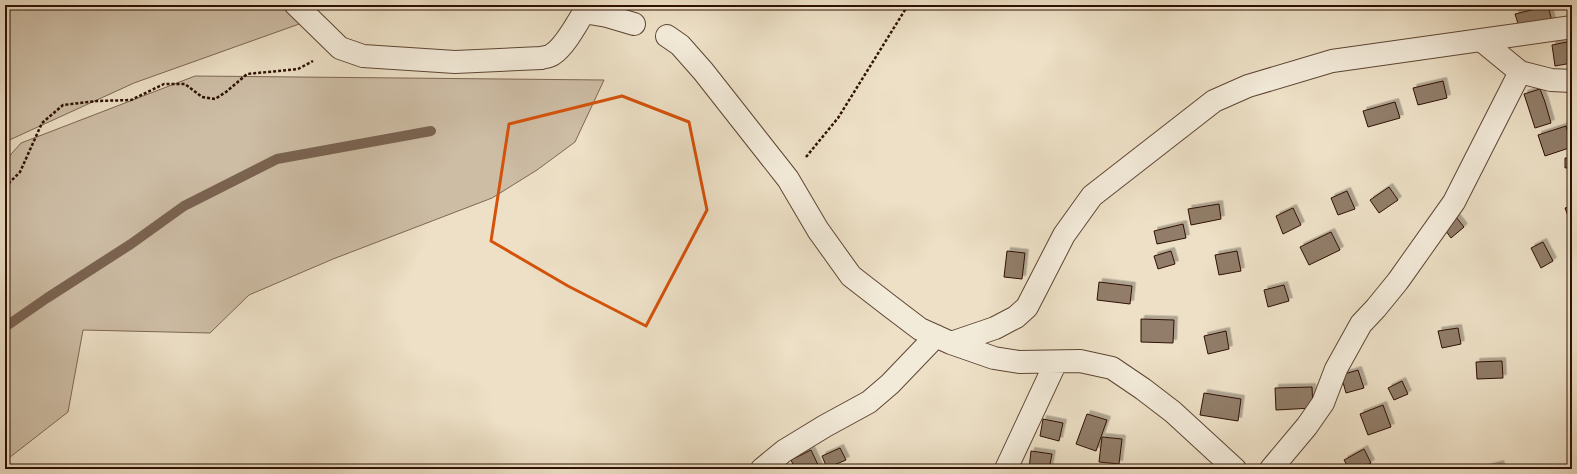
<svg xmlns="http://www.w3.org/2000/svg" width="1577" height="474" font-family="'EB Garamond',serif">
	<defs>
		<filter id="shadow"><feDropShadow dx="3.5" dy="-3.5" stdDeviation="0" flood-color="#0004"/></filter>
	</defs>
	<rect width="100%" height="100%" fill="#ede0c6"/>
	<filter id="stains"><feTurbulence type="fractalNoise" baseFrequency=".005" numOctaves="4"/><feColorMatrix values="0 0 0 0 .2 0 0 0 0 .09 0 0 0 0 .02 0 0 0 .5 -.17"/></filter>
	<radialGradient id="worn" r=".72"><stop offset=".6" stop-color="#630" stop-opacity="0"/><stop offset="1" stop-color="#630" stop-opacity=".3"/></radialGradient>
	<path fill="#cdbda5" stroke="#7e6754" d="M5,5H284L302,23L134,83L5,142Z
		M195,76L604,80L575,142L537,170L492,198L333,259L249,295L210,333L83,330L68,412L5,461V161L21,143Z"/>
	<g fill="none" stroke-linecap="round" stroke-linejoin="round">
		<path stroke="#7a6351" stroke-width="10" d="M5,327L47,298L131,244L184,206L277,159L431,131"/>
	</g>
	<path fill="#917d69" stroke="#2e1104" filter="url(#shadow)" d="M1548,6L1553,25L1521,33L1515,14Z
		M1572,41V63L1555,66L1552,45Z
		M1443,81L1447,98L1418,105L1413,88Z
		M1540,89L1545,102L1551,123L1535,128L1524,94Z
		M1395,102L1400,118L1368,127L1363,111Z
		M1566,126L1572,147L1545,156L1538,135Z
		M1565,158H1572V167L1565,168Z
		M1389,187L1398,200L1379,213L1370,200Z
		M1347,191L1355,209L1338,215L1331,198Z
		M1219,204L1221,219L1191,225L1188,209Z
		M1572,206V220L1570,221L1565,208Z
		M1293,208L1301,225L1283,234L1276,216Z
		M1456,217L1464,227L1451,238L1443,227Z
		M1183,224L1186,238L1157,244L1154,231Z
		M1331,232L1340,250L1309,265L1300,247Z
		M1543,242L1553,261L1541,268L1531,248Z
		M1007,251L1025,253L1022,279L1004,277Z
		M1171,251L1175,264L1158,269L1154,256Z
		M1237,251L1241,271L1219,275L1215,255Z
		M1099,282L1132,286L1130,304L1097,300Z
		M1284,285L1289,301L1268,307L1264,290Z
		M1141,319L1174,320L1173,343L1141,342Z
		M1458,328L1461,344L1442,348L1438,331Z
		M1226,331L1229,349L1208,354L1204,336Z
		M1502,361L1503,378L1477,379L1476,362Z
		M1358,370L1364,388L1346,393L1341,375Z
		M1402,381L1408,394L1394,400L1388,388Z
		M1312,387L1313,408L1276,410L1275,388Z
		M1204,393L1241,399L1238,421L1200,415Z
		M1383,405L1391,427L1368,435L1360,414Z
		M1087,414L1107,420L1096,451L1076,444Z
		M1043,419L1063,423L1059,441L1040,436Z
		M1102,437L1122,439L1119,464L1099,462Z
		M840,448L846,460L827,468L822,456Z
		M1364,449L1371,463L1360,469H1349L1344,460Z
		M811,450L820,469H795L791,460Z
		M1031,451L1052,454L1049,469H1029Z
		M1500,464L1502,469H1482Z"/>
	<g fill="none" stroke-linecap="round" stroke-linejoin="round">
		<defs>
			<path id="street" d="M296,5L340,48L363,56L455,62L541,58C544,57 550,57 553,54C565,46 576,25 584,12L607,16L634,24
				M667,36L680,45L703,71L788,179L818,230L851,276L891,307L920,329L951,343L994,358L1019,362L1080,361L1112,368L1143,389L1173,412L1235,469
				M1481,40L1520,72L1551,80L1572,81
				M951,343L995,328L1016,317L1027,307L1064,235L1092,196L1214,101L1248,86L1332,61L1572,27
				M762,469L784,451L825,426L869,402L890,384L936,336
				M1006,469L1056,362
				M1271,469L1307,426L1323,403L1336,369L1361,324L1376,308L1398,281L1454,202L1520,72"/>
		</defs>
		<use href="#street" stroke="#5e4534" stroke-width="24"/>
		<path stroke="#2e1104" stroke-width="2.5" stroke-dasharray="3 2" stroke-linecap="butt" d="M806,157L838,118L908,5
			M5,187L20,172L42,123L63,105L97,101L131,100L164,84H185L202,97L215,99L226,92L247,74L298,69L313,61"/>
		<use href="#street" stroke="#f3ebda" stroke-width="22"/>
	</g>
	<path fill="none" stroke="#d5520b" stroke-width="3" stroke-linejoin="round" d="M622,96L689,122L707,210L646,326L568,286L491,241L509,124Z"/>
	<rect width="1577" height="474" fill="none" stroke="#ede0c6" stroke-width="20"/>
	<rect x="6" y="6" width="1565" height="462" fill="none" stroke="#2e1104" stroke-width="2"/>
	<rect x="10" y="10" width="1557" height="454" fill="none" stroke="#2e1104"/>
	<rect width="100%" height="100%" filter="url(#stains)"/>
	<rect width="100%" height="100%" fill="url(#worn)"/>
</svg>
